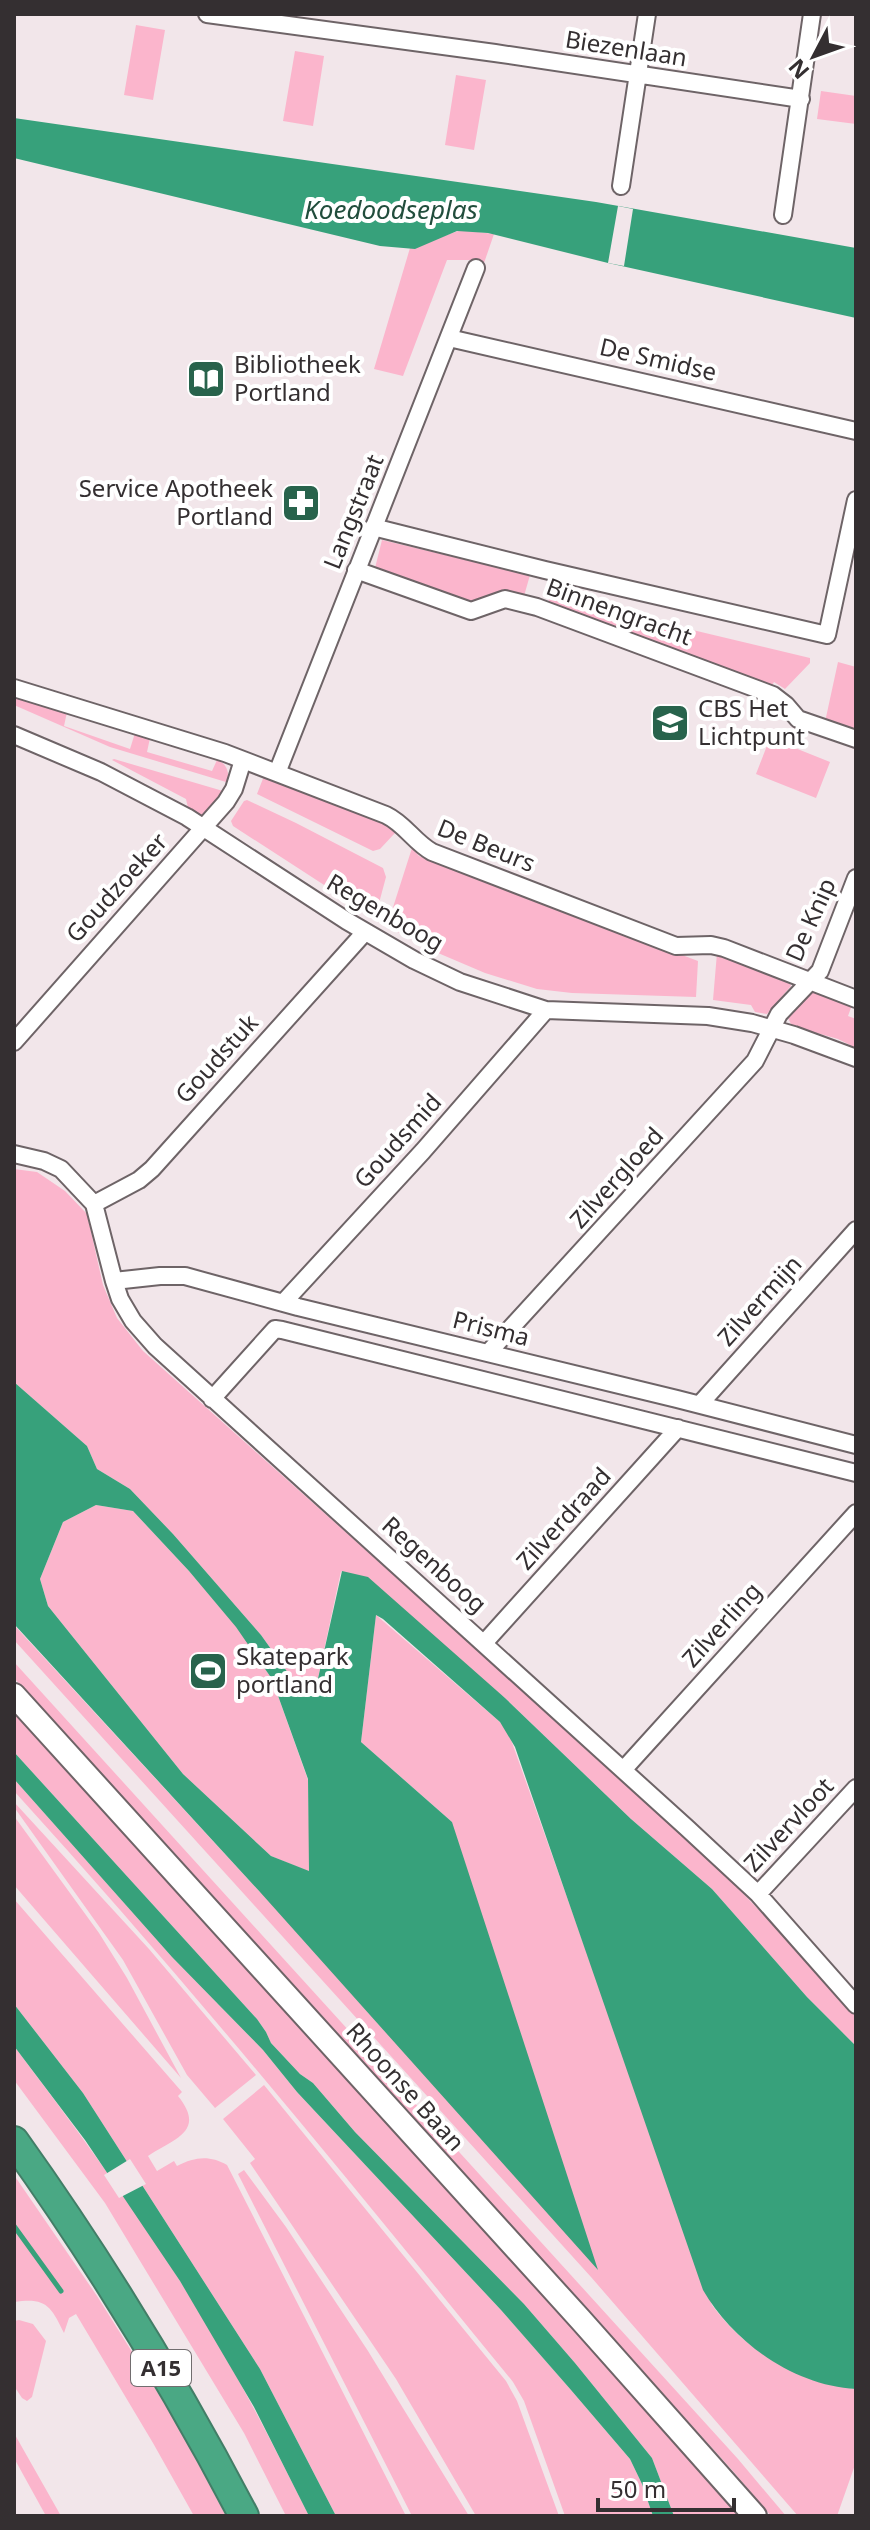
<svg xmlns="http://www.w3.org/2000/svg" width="870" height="2530" font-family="'Noto Sans',sans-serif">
	<rect width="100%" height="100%" fill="#f2e6ea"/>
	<path fill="#fbb5cc" d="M136,25L165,30L153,100L124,95Z
		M295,51L324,56L313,126L283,121Z
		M456,75L486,80L474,150L445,145Z
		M821,91L856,96V124L817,119Z
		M461,230L494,234L484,263L475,260H447L403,376L374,369L410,248Z
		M382,540L530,575L524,596L472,607L374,572Z
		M550,596L810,658V663L785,689L774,682L771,687L547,607Z
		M838,662L856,667V733L825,722Z
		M14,696L67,712L64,726L130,749L135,733L150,738L147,752L212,771L217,760C226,763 229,771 228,780L226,782L110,747L14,705Z
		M770,738L830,762L816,798L756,774Z
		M114,759L223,791L222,797L203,817L188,808L186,799L112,760Z
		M264,776L389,823L396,830L395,833L380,849L373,851L257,794Z
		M247,800L296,823L383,868L386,877L375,918L233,826L231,821L244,801Z
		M412,848L419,856L698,961L696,997L572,993L537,989L485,973L431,950L387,926Z
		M717,953L788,979L791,986L767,1014L755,1012L751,1005L713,1000Z
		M810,990L852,1005L848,1016L856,1019V1048L838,1039L792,1026L787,1016Z
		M14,1169L37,1172L65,1191L87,1214L103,1285L117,1318L143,1351L670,1822C736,1884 797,1948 856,2017V2046L807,1997L712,1889L631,1819L505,1698L341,1571L317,1683L312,1694L301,1691L261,1635L173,1534L130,1489L97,1469L87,1446L14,1382Z
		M96,1505L133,1511L189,1571L237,1627L272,1679L308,1780L310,1872L271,1856L183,1774L48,1606L40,1579L63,1522Z
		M376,1615L500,1722L509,1734L712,2305C741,2344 778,2369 825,2382C835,2384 845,2388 856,2389V2462L837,2516H798L591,2277L14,1640V1625L260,1892L452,1822L361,1742Z
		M14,1662L738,2459L786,2516H771L732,2470L14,1678Z
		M14,1709L727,2497L743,2516H674L652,2458L575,2363L524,2304L355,2132L313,2083L300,2074L271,2043L266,2032L257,2019L14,1752Z
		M14,1779L172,1957L263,2050L297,2092L501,2310L571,2390L630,2459L642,2484L653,2516H565L524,2401L513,2382C350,2182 188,1982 14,1791Z
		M14,1802L149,1949L256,2075L215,2108L187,2075L123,1960L14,1807Z
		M14,1816L99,1933L127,1978L181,2078L14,1885Z
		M14,1899L182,2092L178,2096C207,2132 173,2139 148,2156L157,2171L174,2161L177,2166C195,2157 209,2155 227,2165L406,2516H336L260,2369L83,2093L14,2004Z
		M14,2046C72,2123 129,2200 180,2281C228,2356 269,2436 309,2516H286L244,2433L105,2203L14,2080Z
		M264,2085L506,2381L517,2401L559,2516H476L396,2379L250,2163L255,2159L223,2119Z
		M244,2170L286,2227L368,2351L469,2516H412L238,2174Z
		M14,2175L97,2296L176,2422L226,2516H194L153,2443L76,2314L69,2318L64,2333C51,2306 46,2297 14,2302Z
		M19,2320L33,2324L46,2341L32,2397L27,2401L22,2398L14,2386V2321Z
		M14,2433L61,2516H46L14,2458Z"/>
	<path fill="#37a17b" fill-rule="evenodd" d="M14,118L596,202L856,248V318L608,263L488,233L457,231L415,249L380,246L14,158Z
		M14,1382L87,1446L97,1469L130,1489L173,1534L261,1635L301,1691L312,1694L317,1683L342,1571L368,1577L505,1698L631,1819L712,1889L807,1997L856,2046V2389C794,2386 733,2342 703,2290L515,1747L500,1722L383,1619L376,1615L361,1742L452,1822L598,2270L260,1892L14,1624ZM96,1505L133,1511L189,1571L236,1627L272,1679L308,1779L309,1871L271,1856L183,1774L48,1606L40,1579L63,1522Z
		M14,1752L257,2019L266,2032L271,2043L300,2074L313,2083L355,2132L524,2304L575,2363L652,2458L674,2516H653L642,2484L630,2459L571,2390L501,2310L297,2092L263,2050L172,1957L14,1779Z
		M14,2004L83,2093L260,2369L336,2516H309L254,2407L180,2281L85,2140L14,2046Z"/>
	<path fill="#f2e6ea" d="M618,206L633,209L624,266L608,263Z
		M130,2159L146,2184L119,2198L104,2175Z"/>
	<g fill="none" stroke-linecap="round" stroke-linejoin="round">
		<path stroke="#37a17b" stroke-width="5" d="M14,2226L61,2291"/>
		<defs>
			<path id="minor" d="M207,14L495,53L801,99
				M621,186L647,14
				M783,215L812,14
				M449,338L856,431
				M373,527L545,570L827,635L856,500
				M356,570L471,611L505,599L537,607L773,695L786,705L798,719L856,739
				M14,688L225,753L386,815C405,824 414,842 432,852L676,946L711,945L724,948L856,999
				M14,735L101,772L187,817L347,921L414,960L460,982L546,1010L708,1016L752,1023L794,1035L856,1058
				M277,773L476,268
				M14,1042L226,802L234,789L243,760
				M14,1154L44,1161L61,1169L94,1204L114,1281L120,1299L133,1321L155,1346L687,1828L758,1894L856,2005
				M94,1204L139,1180L152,1169L365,932
				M114,1281L160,1276H185L298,1307L677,1399L856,1445
				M283,1303L423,1151L546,1010
				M488,1353L755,1061L779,1014L820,971L856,878
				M212,1399L275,1329L282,1330L856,1473
				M700,1404L856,1230
				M485,1642L678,1428
				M624,1769L856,1513
				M758,1894L856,1788"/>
			<path id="secondary" d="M14,1695L580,2319L755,2516"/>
			<path id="motorway" d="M14,2141C99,2260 176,2386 244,2516"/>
		</defs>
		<use href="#minor" stroke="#6e6467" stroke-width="20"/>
		<use href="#secondary" stroke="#6e6467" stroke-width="26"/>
		<use href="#motorway" stroke="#427e67" stroke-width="32"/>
		<use href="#minor" stroke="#fff" stroke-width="16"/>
		<use href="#secondary" stroke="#fff" stroke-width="22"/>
		<use href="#motorway" stroke="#4aa884" stroke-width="28"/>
	</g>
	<defs>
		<symbol id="library-square" viewBox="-11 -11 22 22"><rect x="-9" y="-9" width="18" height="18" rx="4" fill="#28634c" stroke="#fff"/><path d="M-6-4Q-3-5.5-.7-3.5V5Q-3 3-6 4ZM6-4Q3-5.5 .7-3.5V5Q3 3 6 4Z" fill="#fff"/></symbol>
		<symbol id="pharmacy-square" viewBox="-11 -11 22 22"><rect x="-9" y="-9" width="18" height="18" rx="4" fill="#28634c" stroke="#fff"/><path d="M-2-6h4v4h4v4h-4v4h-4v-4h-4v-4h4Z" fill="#fff"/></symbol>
		<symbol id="school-square" viewBox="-11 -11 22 22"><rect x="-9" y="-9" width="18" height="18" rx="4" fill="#28634c" stroke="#fff"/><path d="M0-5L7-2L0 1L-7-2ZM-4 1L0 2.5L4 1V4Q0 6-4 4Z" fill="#fff"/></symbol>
		<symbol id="stadium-square" viewBox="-11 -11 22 22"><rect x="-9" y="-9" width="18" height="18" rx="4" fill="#28634c" stroke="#fff"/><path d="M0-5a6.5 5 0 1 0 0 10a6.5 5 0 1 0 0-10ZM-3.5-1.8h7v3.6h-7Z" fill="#fff"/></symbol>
	</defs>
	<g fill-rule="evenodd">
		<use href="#library-square" x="184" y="357" width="44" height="44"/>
		<use href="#pharmacy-square" x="279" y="481" width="44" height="44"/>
		<use href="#school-square" x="648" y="701" width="44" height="44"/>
		<use href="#stadium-square" x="186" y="1649" width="44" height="44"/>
	</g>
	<g text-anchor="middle" stroke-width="8" stroke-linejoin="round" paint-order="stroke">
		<rect fill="#fff" stroke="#716d6f" stroke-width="2" x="131" y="2350" width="60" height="36" rx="6"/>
		<g font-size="22" font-weight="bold" fill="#342f31">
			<text x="161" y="2376">A15</text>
		</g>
		<g font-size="24" fill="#342f31" stroke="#fff">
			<text transform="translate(626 49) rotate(9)" y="8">Biezenlaan</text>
			<text transform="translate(658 360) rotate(13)" y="8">De Smidse</text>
			<text transform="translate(354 512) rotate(-68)" y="8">Langstraat</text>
			<text transform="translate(619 612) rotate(20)" y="8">Binnengracht</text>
			<text transform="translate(486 846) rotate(22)" y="8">De Beurs</text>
			<text transform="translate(117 888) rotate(-48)" y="8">Goudzoeker</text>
			<text transform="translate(385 913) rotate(30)" y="8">Regenboog</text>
			<text transform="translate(811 920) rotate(-66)" y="8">De Knip</text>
			<text transform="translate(217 1059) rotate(-48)" y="8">Goudstuk</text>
			<text transform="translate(398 1141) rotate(-48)" y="8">Goudsmid</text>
			<text transform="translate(617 1178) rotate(-48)" y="8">Zilvergloed</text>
			<text transform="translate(760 1301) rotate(-48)" y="8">Zilvermijn</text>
			<text transform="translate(491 1329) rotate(14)" y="8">Prisma</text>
			<text transform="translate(564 1519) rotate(-48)" y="8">Zilverdraad</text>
			<text transform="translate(434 1565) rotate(42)" y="8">Regenboog</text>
			<text transform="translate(722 1625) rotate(-48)" y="8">Zilverling</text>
			<text transform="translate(789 1825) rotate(-47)" y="8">Zilvervloot</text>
			<text transform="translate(405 2087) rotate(48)" y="8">Rhoonse Baan</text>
		</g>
		<g font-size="24" fill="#342f31" stroke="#fff" text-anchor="start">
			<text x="234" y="373">Bibliotheek<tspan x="234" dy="28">Portland</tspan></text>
			<text x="273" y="497" text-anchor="end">Service Apotheek<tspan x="273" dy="28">Portland</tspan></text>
			<text x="698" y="717">CBS Het<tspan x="698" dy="28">Lichtpunt</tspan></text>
			<text x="236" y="1665">Skatepark<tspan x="236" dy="28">portland</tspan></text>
		</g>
		<g font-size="26" font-style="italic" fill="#214d3c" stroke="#fff">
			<text x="391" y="219">Koedoodseplas</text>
		</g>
	</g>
	<rect width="870" height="2530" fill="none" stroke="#342f31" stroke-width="32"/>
	<g transform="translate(814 56) rotate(229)" stroke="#ffffff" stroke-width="6" paint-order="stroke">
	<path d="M0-6L14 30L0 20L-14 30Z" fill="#342f31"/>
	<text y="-12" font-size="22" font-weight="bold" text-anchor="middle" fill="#342f31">N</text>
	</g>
	<path d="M598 2498v12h136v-12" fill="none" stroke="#342f31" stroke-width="4"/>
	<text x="610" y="2498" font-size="24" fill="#342f31" stroke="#ffffff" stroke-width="6" paint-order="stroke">50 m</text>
</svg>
